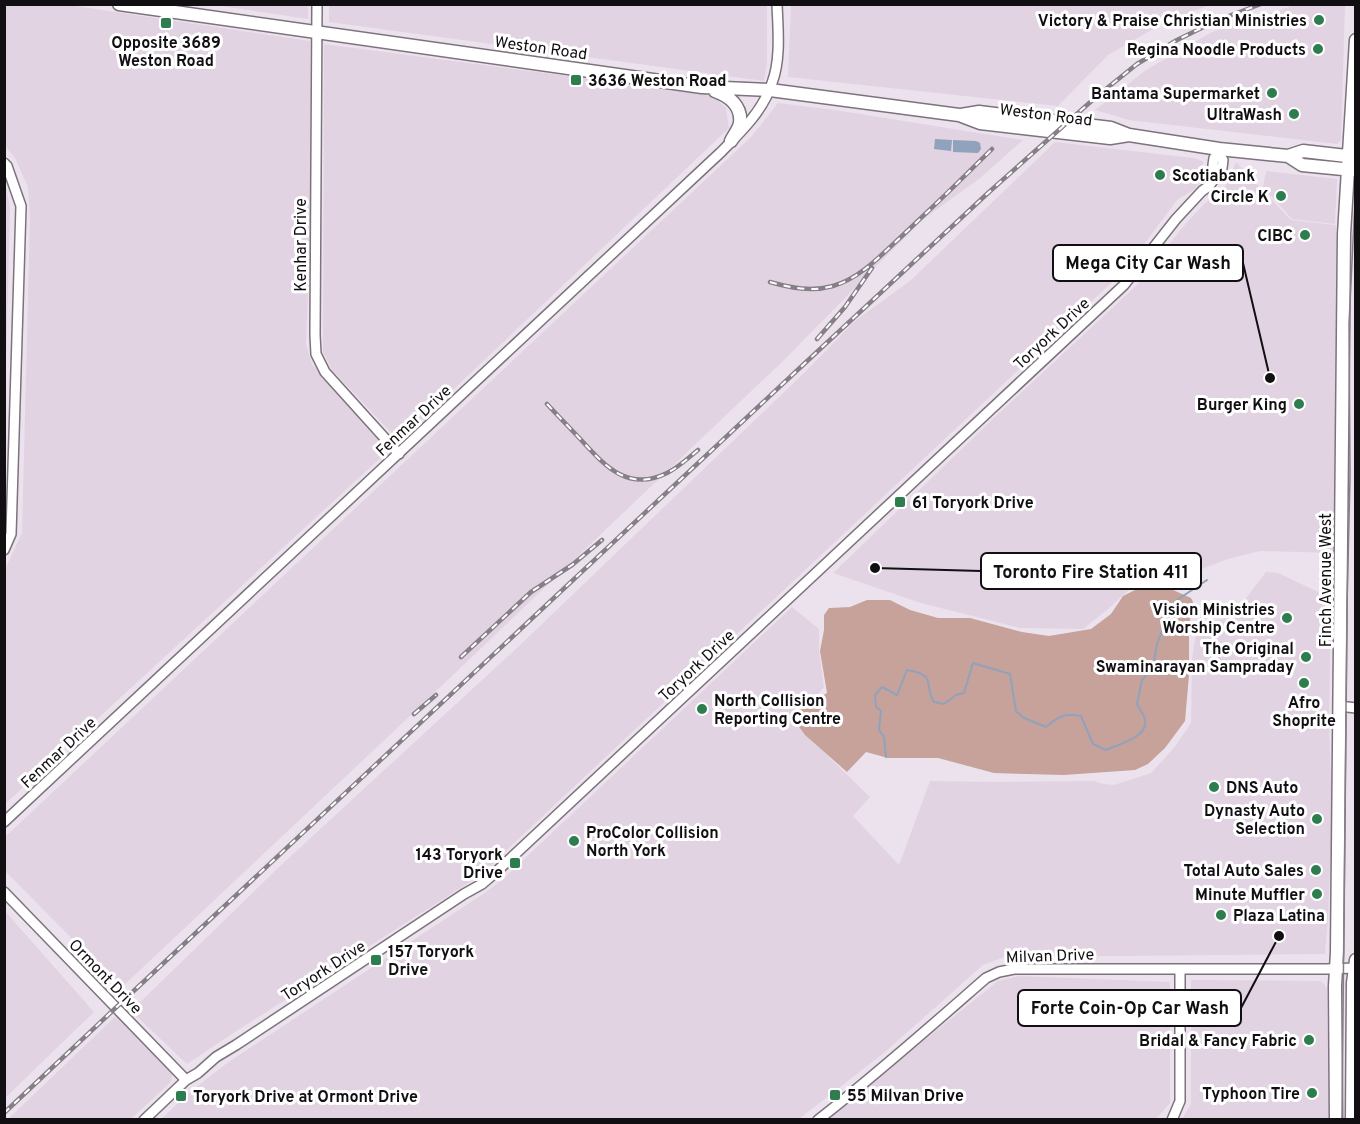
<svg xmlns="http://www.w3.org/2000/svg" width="1360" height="1124" font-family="Overpass,sans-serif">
	<rect width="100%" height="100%" fill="#ece2ed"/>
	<path fill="#e2d3e3" d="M62,4L310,41L311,203L306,344L312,364L388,451L5,804L4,568L7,565L22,533L30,217L28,187L15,158L5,146V5Z
		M329,4L767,5V62L764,81L329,22Z
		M214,5H308V19Z
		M791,5V4L1210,5L1167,21L1108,55L1058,106L788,77Z
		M1295,5H1345L1341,140L1337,144L1129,120L1095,110L1146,70L1212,32Z
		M324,44L712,95L726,108L729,128L399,441L332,370L323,352Z
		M778,103L835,110L1023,140L979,179L922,220L784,360L393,732L121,988L5,871V837L751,137Z
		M1055,142L1193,158L1203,161L1205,173L1195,189L1177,200L1125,270L513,844L484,873L238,1030L187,1064L131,1011L279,867L519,646L805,372L855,321L910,281Z
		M1236,162L1291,220L1336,225L1338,377L1341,395L1335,553L1260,551L1228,559L1179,578L1152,574L1132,587L1107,610L1083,629L1020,628L921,603L833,573L996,416L1138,284L1182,228L1202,206L1226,185Z
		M1266,171L1337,179L1335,224L1292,219L1263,187Z
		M5,182L10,207L5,411Z
		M1266,572L1278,573L1331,598L1329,722L1331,786V847L1328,919L1325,954L1004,957L983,965L885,1052L799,1119L160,1120L191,1091L227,1063L486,892L503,879L792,607L819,629V650L824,687L794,723L870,797L853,816L899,865L930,781L1000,782L1094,781L1103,784L1114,785L1151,773L1174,748L1191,723L1192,659L1196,633L1206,622L1231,618Z
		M4,910L94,1012L5,1098H4Z
		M1019,976L1170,982V1103L1156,1119H826L998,981Z
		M1191,980L1321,981L1325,985L1327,990L1329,1119H1182L1191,1104Z
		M116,1016L173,1073L171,1082L131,1119H8Z"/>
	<path fill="#c6a29a" d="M1162,585L1191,598L1193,602L1189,626V675L1185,721L1165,748L1148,764L1135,770L1064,775L994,773L938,758H888L866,752L847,772L805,735L791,716L827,693L820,651L824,630V615L829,608L850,607L867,600H890L910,610L938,618H970L1022,632L1049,636L1091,629L1111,614L1123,596L1137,589Z"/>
	<path fill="#90a2bc" d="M935,139L952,140L951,151L934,149Z
		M953,140L976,141L980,143L981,149L978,153L953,152Z"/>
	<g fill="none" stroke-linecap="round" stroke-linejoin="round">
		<path stroke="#90a2bc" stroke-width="2" d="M886,757L884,737L879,730L881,711L876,707L875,695L882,687L897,695L907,670C938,675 923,685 934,702L944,704L956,695L964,693L973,663L1010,674L1016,711L1024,718L1046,727C1059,716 1064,713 1081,716L1093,744L1106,750C1117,745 1148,737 1145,721C1145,715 1139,709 1137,704L1142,680L1153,667L1157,644L1167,618L1177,600L1207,580"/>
		<defs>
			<path id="minor" d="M317,4L315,335L316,354L325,372L399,454
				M4,163L7,166L21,206L11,534L4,550
				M1339,706L1356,708
				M4,822L720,153C740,133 763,111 772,83C781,59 778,30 777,4
				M4,892L186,1080
				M144,1120L186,1080L198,1073L216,1057L236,1045L464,894L482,884L496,872L1124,285L1176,219L1202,191L1209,186L1222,168L1223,160L1219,154L1214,158L1213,165L1217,173
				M818,1120C876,1075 931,1026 986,978L999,972L1014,969H1326L1356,968
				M1172,1120L1180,1101V969"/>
			<path id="major" d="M119,4L702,87L770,90L959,115L980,123L1110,138L1129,135
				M715,91C729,96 742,106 740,123C739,129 734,135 731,141
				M961,115L979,112L1111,128L1129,135L1219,149L1288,156L1303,151L1355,157
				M1288,156L1302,165L1353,170
				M1336,1120L1335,986L1337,952L1344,234L1356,40
				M1352,1120L1353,983L1356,960"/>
		</defs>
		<use href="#minor" stroke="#7c737c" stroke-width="12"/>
		<use href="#major" stroke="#7c737c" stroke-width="15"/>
		<use href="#minor" stroke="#fff" stroke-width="9"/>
		<use href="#major" stroke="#fff" stroke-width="12"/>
		<path stroke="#867f87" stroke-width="1.5" d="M1342,1120L1347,605L1350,477L1349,324L1356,180"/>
		<defs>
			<path id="rail" d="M770,282C791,288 812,292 833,286C861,278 882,254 903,235C933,207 963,178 992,149
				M817,339L845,307L872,268
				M547,404C559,417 571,429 583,442C606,467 629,492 667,473C679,467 688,458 698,450
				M461,657L531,592L572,565L602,540
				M414,714L436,695
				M4,1113L123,1001L804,364L988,193L1096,97L1137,64L1177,40L1218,20L1261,4"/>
		</defs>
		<use href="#rail" stroke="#867f87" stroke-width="4.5"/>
		<use href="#rail" stroke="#fff" stroke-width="2" stroke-dasharray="7" stroke-linecap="butt"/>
	</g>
	<g fill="#2d7d4e" stroke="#fff" stroke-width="2">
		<circle cx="1319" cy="20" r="6"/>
		<rect x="160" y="17" width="12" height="12" rx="3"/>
		<circle cx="1318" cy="49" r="6"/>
		<rect x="570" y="74" width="12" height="12" rx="3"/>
		<circle cx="1272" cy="93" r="6"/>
		<circle cx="1294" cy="114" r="6"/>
		<circle cx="1160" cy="175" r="6"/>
		<circle cx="1281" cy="196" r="6"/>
		<circle cx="1305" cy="235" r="6"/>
		<circle cx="1299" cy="404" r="6"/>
		<rect x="894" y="496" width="12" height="12" rx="3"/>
		<circle cx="1287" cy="618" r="6"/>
		<circle cx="1306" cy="657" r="6"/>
		<circle cx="1304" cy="683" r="6"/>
		<circle cx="702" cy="709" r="6"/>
		<circle cx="1214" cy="787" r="6"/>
		<circle cx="1317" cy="819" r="6"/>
		<circle cx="574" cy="841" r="6"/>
		<rect x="509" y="857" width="12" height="12" rx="3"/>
		<circle cx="1316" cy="870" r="6"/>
		<circle cx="1317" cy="894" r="6"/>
		<circle cx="1221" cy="915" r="6"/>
		<rect x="370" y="954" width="12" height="12" rx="3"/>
		<circle cx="1309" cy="1040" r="6"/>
		<circle cx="1312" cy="1093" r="6"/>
		<rect x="829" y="1089" width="12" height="12" rx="3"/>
		<rect x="175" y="1090" width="12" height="12" rx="3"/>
	</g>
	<g text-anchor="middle" stroke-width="6" stroke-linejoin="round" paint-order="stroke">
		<g font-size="16" font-weight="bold" fill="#120f13" stroke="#fff" text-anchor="end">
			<text x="1307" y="26">Victory &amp; Praise Christian Ministries</text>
			<text x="166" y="48" text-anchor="middle">Opposite 3689<tspan x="166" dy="18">Weston Road</tspan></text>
			<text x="1306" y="55">Regina Noodle Products</text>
			<text x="588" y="86" text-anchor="start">3636 Weston Road</text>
			<text x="1260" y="99">Bantama Supermarket</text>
			<text x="1282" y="120">UltraWash</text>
			<text x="1172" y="181" text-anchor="start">Scotiabank</text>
			<text x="1269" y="202">Circle K</text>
			<text x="1293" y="241">CIBC</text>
			<text x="1287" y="410">Burger King</text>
			<text x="912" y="508" text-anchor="start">61 Toryork Drive</text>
			<text x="1275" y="615">Vision Ministries<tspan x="1275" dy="18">Worship Centre</tspan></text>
			<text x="1294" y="654">The Original<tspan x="1294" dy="18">Swaminarayan Sampraday</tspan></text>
			<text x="714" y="706" text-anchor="start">North Collision<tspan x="714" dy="18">Reporting Centre</tspan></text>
			<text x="1304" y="708" text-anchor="middle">Afro<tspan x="1304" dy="18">Shoprite</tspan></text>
			<text x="1226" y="793" text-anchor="start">DNS Auto</text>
			<text x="1305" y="816">Dynasty Auto<tspan x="1305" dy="18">Selection</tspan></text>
			<text x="586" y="838" text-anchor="start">ProColor Collision<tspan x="586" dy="18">North York</tspan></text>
			<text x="503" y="860">143 Toryork<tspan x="503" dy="18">Drive</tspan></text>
			<text x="1304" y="876">Total Auto Sales</text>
			<text x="1305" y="900">Minute Muffler</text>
			<text x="1233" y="921" text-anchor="start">Plaza Latina</text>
			<text x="388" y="957" text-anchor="start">157 Toryork<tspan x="388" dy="18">Drive</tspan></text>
			<text x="1297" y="1046">Bridal &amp; Fancy Fabric</text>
			<text x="1300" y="1099">Typhoon Tire</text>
			<text x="847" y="1101" text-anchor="start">55 Milvan Drive</text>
			<text x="193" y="1102" text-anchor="start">Toryork Drive at Ormont Drive</text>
		</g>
		<g font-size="16" fill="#120f13" stroke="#fff">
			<text transform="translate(541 47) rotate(8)" y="6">Weston Road</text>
			<text transform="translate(1046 114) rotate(7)" y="6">Weston Road</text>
			<text transform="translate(300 245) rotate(-90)" y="6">Kenhar Drive</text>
			<text transform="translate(1051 333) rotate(-43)" y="6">Toryork Drive</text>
			<text transform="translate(413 420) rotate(-43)" y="6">Fenmar Drive</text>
			<text transform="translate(1325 580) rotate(-90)" y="6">Finch Avenue West</text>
			<text transform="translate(696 665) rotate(-43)" y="6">Toryork Drive</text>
			<text transform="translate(58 752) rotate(-43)" y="6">Fenmar Drive</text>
			<text transform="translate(1050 955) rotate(-2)" y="6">Milvan Drive</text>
			<text transform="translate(323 970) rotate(-33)" y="6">Toryork Drive</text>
			<text transform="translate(106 976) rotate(46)" y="6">Ormont Drive</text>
		</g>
	</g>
	<path fill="none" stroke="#120f13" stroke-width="2" d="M1270 378L1243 263M875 568L981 571M1279 936L1241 1008"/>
	<g fill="#120f13" stroke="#fff" stroke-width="2">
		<circle cx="1270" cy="378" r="6"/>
		<circle cx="875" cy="568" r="6"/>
		<circle cx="1279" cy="936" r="6"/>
	</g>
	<g fill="#fff" stroke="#120f13" stroke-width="2">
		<rect x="1053" y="245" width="190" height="36" rx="6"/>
		<rect x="981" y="553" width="220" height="36" rx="6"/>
		<rect x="1018" y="990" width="223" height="36" rx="6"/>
	</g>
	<g font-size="18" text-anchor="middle" font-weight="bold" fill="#120f13">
		<text x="1148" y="269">Mega City Car Wash</text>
		<text x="1091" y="578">Toronto Fire Station 411</text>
		<text x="1130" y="1014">Forte Coin-Op Car Wash</text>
	</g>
	<rect width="1360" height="1124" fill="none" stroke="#120f13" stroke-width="12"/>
</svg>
